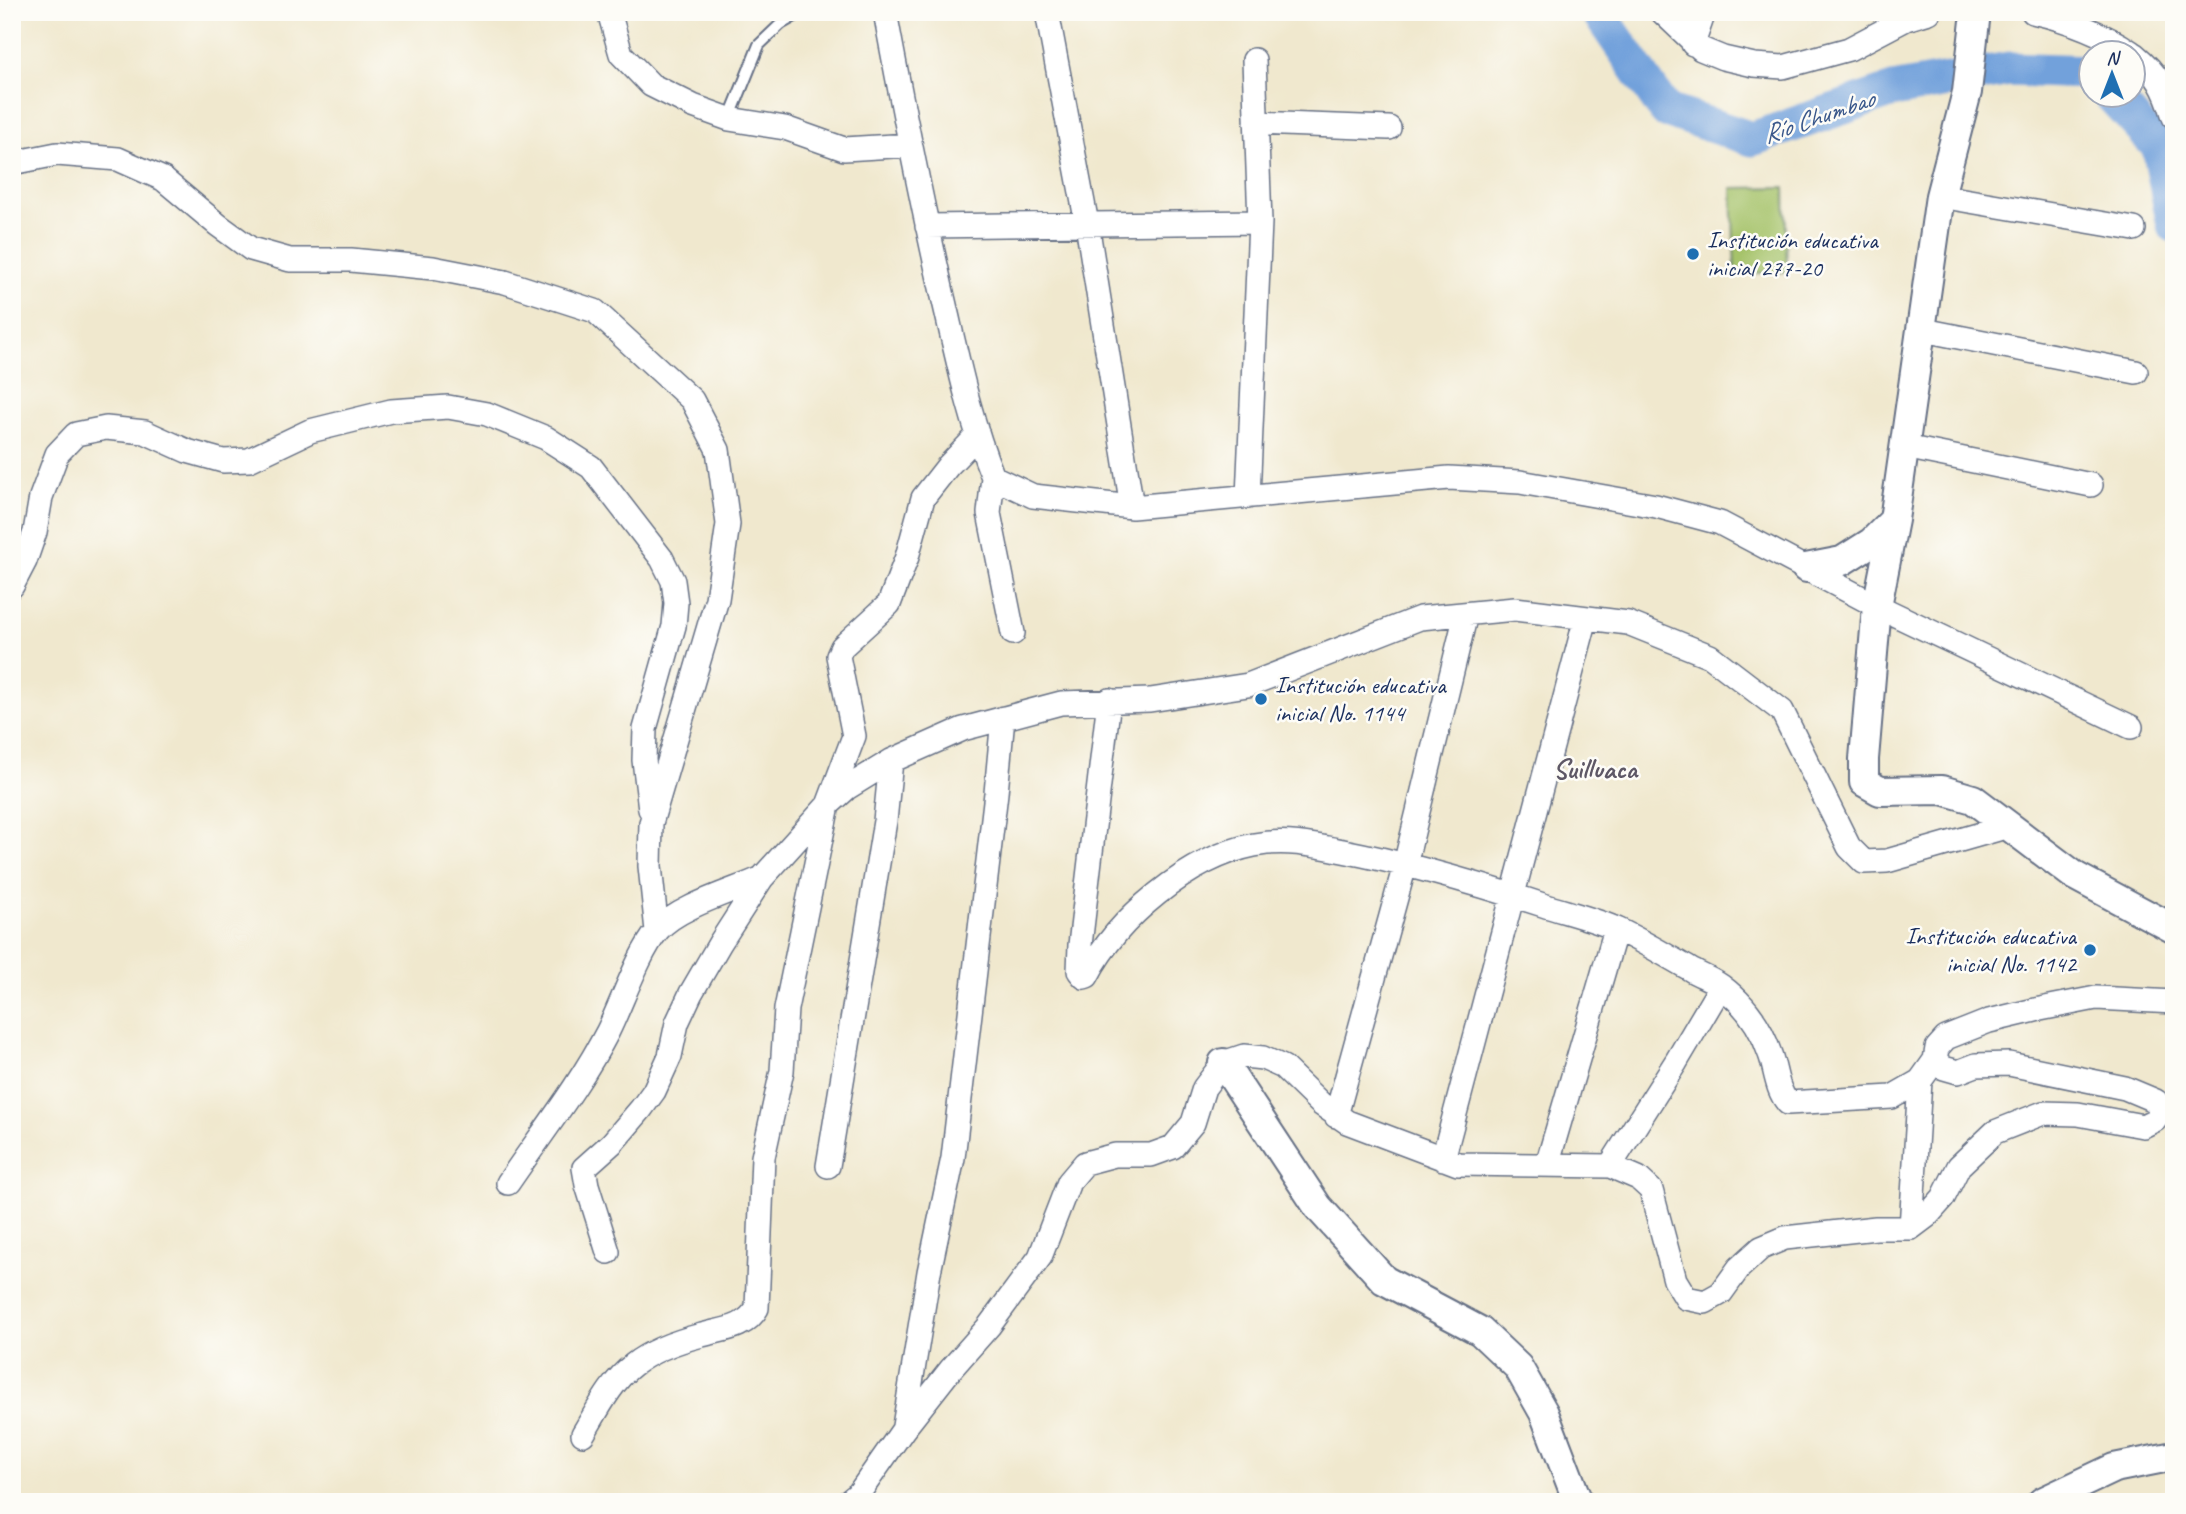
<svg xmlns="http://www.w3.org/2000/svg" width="2186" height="1514" font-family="Caveat,sans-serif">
	<rect width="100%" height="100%" fill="#fdfcf7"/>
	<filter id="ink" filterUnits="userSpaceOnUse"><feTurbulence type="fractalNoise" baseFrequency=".0143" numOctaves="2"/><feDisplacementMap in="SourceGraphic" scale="14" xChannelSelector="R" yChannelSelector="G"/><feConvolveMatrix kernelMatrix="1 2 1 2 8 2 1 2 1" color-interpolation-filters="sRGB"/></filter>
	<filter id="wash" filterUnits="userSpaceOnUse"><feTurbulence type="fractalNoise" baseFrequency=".00686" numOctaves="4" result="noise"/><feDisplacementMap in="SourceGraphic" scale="28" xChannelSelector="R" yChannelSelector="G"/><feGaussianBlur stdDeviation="1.57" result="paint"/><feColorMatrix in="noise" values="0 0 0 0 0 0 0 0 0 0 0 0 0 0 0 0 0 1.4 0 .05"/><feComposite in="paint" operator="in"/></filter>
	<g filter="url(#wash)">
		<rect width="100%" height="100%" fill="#f0e8ce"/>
		<path fill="#a6c36a" stroke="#607964" stroke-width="2" d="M1785,187L1787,272L1735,274L1732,188Z"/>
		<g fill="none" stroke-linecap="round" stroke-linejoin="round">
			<path stroke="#72a1db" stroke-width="35" d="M1598,12L1665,110L1752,139L1893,90L2009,69L2089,72L2092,74
				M2110,94L2159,147L2174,225"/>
		</g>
	</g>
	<g filter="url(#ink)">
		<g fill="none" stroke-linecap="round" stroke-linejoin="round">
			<defs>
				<path id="service" d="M729,119L759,45L781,24L802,12"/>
				<path id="minor" d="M609,12L621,54L651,85L693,106L729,119L785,128L844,149L910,145
					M885,12C903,109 922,205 944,301C958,361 970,420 993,477L1033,496L1132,507L1449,478L1520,482L1656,506L1720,523L1877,606L2131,727
					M1047,12L1087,224L1132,507
					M1662,12L1701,49L1723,58L1754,65L1783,67L1849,49L1906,19L1929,12
					M2033,12C2068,20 2102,33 2131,52
					M1693,44L1704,12
					M2134,54C2158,74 2165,88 2174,117
					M1256,123L1389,128
					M12,163L57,154L118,159L163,179L218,225L251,249L290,260H351L433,268L505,282L595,311L692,400L718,450L728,524L717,599L651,823L650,866L657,931
					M1940,196L2134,229
					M927,226L1260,222
					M1923,330L2136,372
					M1905,447L2091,485
					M993,477L989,513L1013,633
					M1248,497L1260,222L1254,60
					M12,586L25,561L35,532L41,497L57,454L76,434L106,428L145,432L187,451L223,461L249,460L310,431L391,411L448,407L487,414L546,438L591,467L662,559L673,581L676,603L674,626L645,729L644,760L650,809
					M1109,700L1080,945L1079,971L1084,977L1087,976C1117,918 1189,858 1254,845C1285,839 1313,845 1343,851C1411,864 1478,884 1543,905C1568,913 1595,919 1619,930C1644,942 1669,957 1693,971C1702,976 1713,980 1721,986C1744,1003 1761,1027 1770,1054C1776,1070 1776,1089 1788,1103L1892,1097L1920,1081L1935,1060
					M1336,1116L1405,865L1466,614
					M1443,1159L1586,618
					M1547,1165L1616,929
					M828,1166L885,821L891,761
					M1610,1166L1676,1062L1721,986
					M508,1183C542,1133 580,1085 608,1031C622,1003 638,954 658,930C677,907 733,891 762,878
					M1911,1228L1920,1081
					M608,1252L587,1185L584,1168L612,1143L641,1109L654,1091L670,1056L677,1023L691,993L720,943L762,878L828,805L847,788L891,761L963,729L1061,703L1150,700L1248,685L1420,618L1515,609L1628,623L1710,656L1782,711L1849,847L1864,862L1887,861L2009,826
					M904,1426L929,1272L953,1158L996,793L1003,718
					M583,1434C597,1411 611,1382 633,1365C652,1350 678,1341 702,1335C723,1329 745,1329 757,1308L763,1157L782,1071L786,1009L828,805L854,736L838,656L842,647L889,604L907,557L923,498L948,466L977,436
					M848,1502L859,1493L903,1430L951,1369L989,1326L1040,1257L1069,1182L1085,1163L1115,1155H1151L1173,1147L1193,1123L1204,1088L1223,1063L1244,1056L1263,1058L1283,1067L1321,1104L1347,1122L1458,1164L1610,1166L1638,1178L1651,1190L1675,1280L1686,1298L1705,1302L1721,1293L1739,1268L1761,1248L1785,1238L1876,1228H1911L1927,1216L1943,1198L1959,1166L1995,1132L2043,1113L2078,1114L2143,1126L2155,1120L2161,1111L2156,1101L2125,1088L2009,1064L1976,1065L1958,1072L1944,1068L1935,1060L1937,1048L1946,1038L1989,1021L2035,1010L2096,998L2174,1002"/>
				<path id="tertiary" d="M1976,12L1967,92L1940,196L1894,520L1877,606L1864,759V782L1880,791L1942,790L1973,799L2075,876L2174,929
					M1806,568L1842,561L1872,542L1894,520
					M1223,1063L1318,1207L1384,1280L1480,1331L1518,1367L1544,1413L1578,1502
					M2042,1502L2114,1468L2174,1456"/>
			</defs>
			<use href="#service" stroke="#667085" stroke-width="14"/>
			<use href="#minor" stroke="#667085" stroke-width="26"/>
			<use href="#tertiary" stroke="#667085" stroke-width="32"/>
			<use href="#service" stroke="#fff" stroke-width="10"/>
			<use href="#minor" stroke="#fff" stroke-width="23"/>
			<use href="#tertiary" stroke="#fff" stroke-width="28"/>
		</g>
	</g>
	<g fill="#1f6fb2" stroke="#fdfcf7" stroke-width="2.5">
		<circle cx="1693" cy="254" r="7"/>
		<circle cx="1261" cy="699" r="7"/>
		<circle cx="2090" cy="950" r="7"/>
	</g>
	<g text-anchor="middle" stroke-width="5" stroke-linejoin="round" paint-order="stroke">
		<g font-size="24" fill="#1b2f5e" stroke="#fdfcf7" text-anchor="start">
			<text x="1707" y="248">Institución educativa<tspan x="1707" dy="28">inicial 277-20</tspan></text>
			<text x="1275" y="693">Institución educativa<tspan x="1275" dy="28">inicial No. 1144</tspan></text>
			<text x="2076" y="944" text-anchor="end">Institución educativa<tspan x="2076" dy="28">inicial No. 1142</tspan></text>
		</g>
		<g font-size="26" font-style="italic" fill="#39578a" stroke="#fdfcf7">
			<text transform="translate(1818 116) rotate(-19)" y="9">Río Chumbao</text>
		</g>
		<g font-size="28" font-weight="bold" fill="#5e5866" stroke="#fdfcf7">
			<text x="1595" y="778">Suilluaca</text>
		</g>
	</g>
	<rect width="2186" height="1514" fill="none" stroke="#fdfcf7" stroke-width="42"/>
	<g transform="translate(2112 74)"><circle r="33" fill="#fdfcf7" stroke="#a3aaba" stroke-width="2"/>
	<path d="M0-5L12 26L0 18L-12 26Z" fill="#1f6fb2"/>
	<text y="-10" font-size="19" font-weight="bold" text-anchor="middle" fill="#1b2f5e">N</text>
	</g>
</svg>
